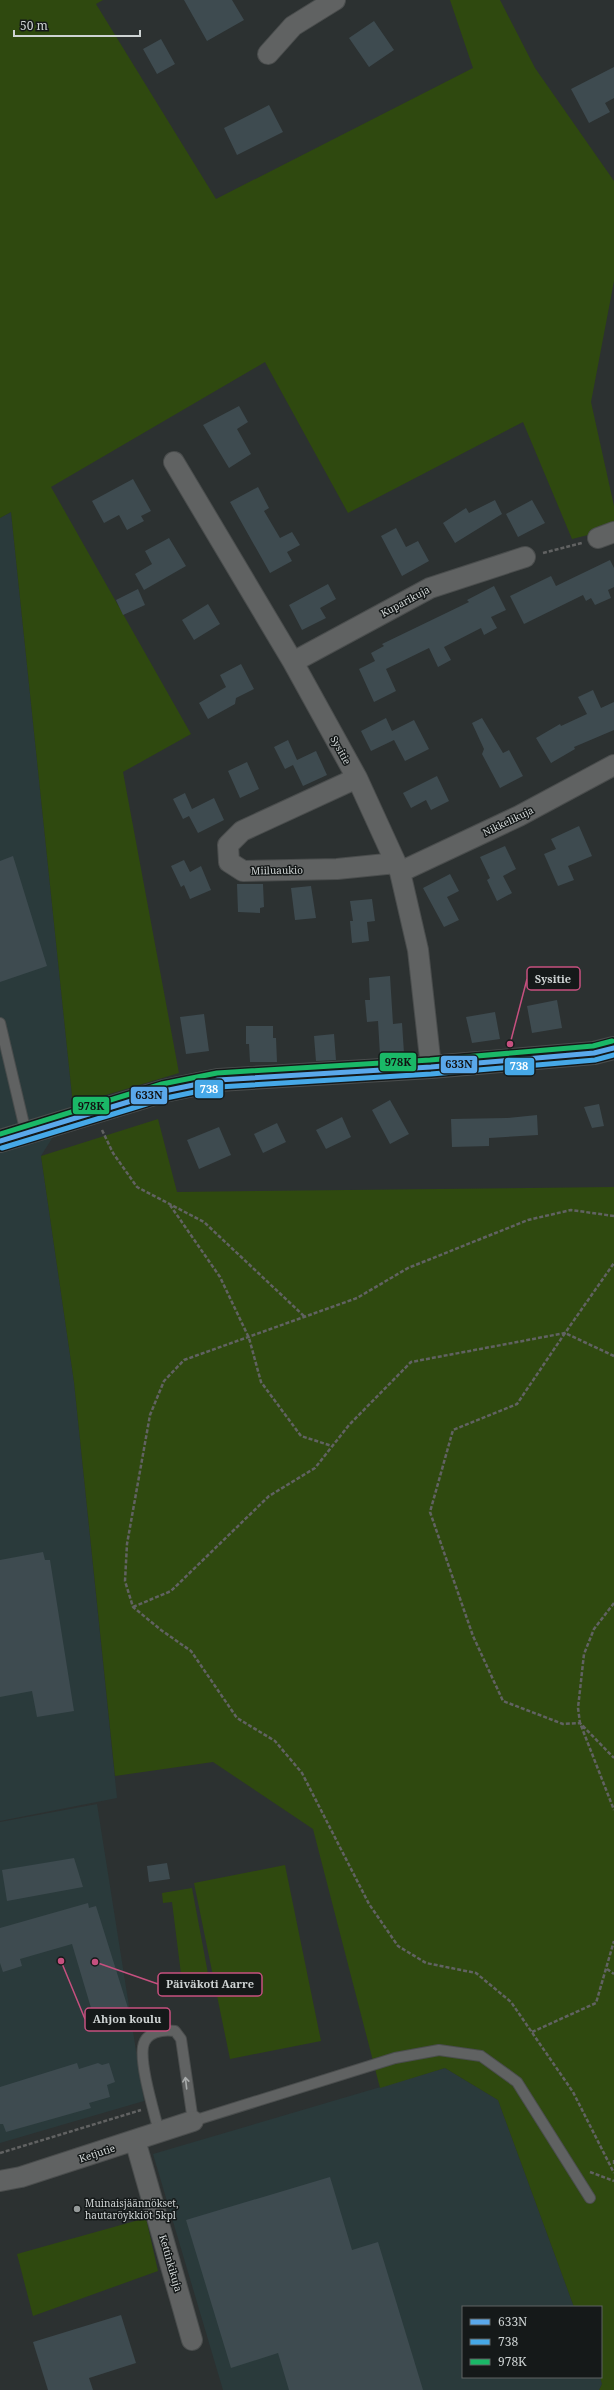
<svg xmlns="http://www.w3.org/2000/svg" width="614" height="2390" font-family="'Noto Serif',serif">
	<rect width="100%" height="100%" fill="#2c3131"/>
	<path fill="#2a3a3b" d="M11,512L73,1105L41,1156L74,1382L117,1798L0,1821V518Z
		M97,1804L144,2101L0,2143V1822Z
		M445,2068L498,2100L574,2307H463V2377H600L602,2384L599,2390H223L153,2154Z"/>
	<path fill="#2f490f" d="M0,0H103L96,4L216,199L473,68L450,0H500L535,68L614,181V281L591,402L614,506V524L596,533L572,539L523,422L348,513L265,362L51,487L191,734L123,772L179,1073L73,1105L11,512L0,518Z
		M158,1119L177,1192L614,1187V2390H599L602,2384L600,2377L601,2307H574L498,2100L445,2068L380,2088L313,1829L213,1762L115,1776L74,1382L41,1156Z
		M285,1865L321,2041L230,2059L194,1883Z
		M192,1888L209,1979L182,1982L172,1902L163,1903L162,1893Z
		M146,2218L158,2271L33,2316L17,2254Z"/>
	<path fill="#3e4b50" d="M184,0H232L244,20L207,41Z
		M374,21L394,50L369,67L349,38Z
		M161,39L175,64L157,74L143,49Z
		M614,67V98L605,103L610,112L589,123L571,89Z
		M269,105L283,132L237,155L224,128Z
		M239,406L248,422L237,429L251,454L229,468L203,425Z
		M133,479L151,511L141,516L144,521L127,530L119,515L104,523L92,501Z
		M258,487L269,508L264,511L280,538L292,532L300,545L287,552L292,561L270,573L230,502Z
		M495,500L502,514L455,543L443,523L466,508L469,513Z
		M532,500L545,523L518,537L506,514Z
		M396,528L406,547L418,541L429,561L402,576L381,536Z
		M169,538L186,566L144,590L135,574L152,564L145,551Z
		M610,560L614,568V587L608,590L611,598L595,605L591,598L586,601L583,595L524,624L510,596L551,576L556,586Z
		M328,584L336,599L320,608L326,618L302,630L289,605Z
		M494,586L506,610L491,617L497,628L484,635L481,628L444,647L451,660L438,667L429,648L386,669L396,691L374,702L359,669L375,661L371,653L384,646L382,644L469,602L467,600Z
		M138,589L145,605L123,615L116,600Z
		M208,604L220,624L194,640L182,620Z
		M241,664L254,689L236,698L235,704L208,719L199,703L226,687L220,675Z
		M593,690L601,708L614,702V730L574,747L575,749L551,763L536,738L560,724L561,726L587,714L578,697Z
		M386,718L392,731L414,720L429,749L405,761L394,740L371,751L361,731Z
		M482,718L503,753L509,750L523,776L500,788L482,754L484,749L472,723Z
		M288,740L297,760L316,751L327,775L303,786L293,765L285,769L274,747Z
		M247,762L259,789L240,798L228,771Z
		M437,776L449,801L431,810L426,800L411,808L403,793Z
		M185,793L192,809L214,798L224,820L198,833L189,816L183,819L173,799Z
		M579,826L592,856L568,866L574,880L558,886L544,854L556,849L551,839Z
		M505,846L516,869L503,876L512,893L497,901L487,880L490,878L480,857Z
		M13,856L47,966L0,982V861Z
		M184,860L190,872L201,866L211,890L190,899L184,885L181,887L171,866Z
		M450,874L459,891L447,897L459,920L444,927L423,888Z
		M237,884H263L264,907L260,908V913L238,912Z
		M311,886L316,918L295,920L291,888Z
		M372,899L375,921L367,922L369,941L352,943L350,921H353L350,901Z
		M390,976L393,1024L402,1023L404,1053L380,1055L378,1021L367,1022L365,1000H370L369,978Z
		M557,1000L562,1028L532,1033L527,1006Z
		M495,1012L500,1039L472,1043L466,1017Z
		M204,1014L209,1051L186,1054L180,1017Z
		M246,1026H273V1038H276L277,1062H250L249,1044H246Z
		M334,1034L336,1060L316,1061L314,1036Z
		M390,1100L409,1134L390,1144L372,1110Z
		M599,1104L604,1126L592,1128L584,1107Z
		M537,1115L538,1135L489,1138V1146L452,1147L451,1119L507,1118Z
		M342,1117L351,1137L326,1149L316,1130Z
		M277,1123L286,1142L263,1153L254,1134Z
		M219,1127L231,1155L199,1169L187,1140Z
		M43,1552L45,1560H50L74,1711L37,1717L32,1691L0,1697V1560Z
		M74,1858L83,1887L7,1901L2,1870Z
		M167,1863L170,1879L149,1882L147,1866Z
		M88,1903L89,1908L96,1906L128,2008L94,2018L72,1944L20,1959L22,1966L3,1972L0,1963V1928Z
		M77,2063L79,2069L98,2063L102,2065L109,2063L115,2082L107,2085L110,2097L89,2103L91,2108L6,2132L3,2124H0V2087Z
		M330,2177L352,2250L378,2242L423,2390H289L278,2353L231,2368L186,2220Z
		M121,2315L136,2363L89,2378L93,2390H48L33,2342Z"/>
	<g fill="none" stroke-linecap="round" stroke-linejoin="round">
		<defs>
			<path id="service" d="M0,1023L26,1133
				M159,2132C154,2111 140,2067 143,2047C145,2032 163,2029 175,2031L181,2039L193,2121L395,2058L439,2050L481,2056L517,2082L590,2198"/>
			<path id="minor" d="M268,54L293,26L335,0
				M174,462L293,662L357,778L400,872L418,950L431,1067
				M598,538L614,532
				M293,662L430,588L525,557
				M357,778L242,831L228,845L229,862L243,871L337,869L396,863
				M400,872L519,816L614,765
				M135,2140L192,2340
				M0,2181L21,2177L193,2121"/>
			<path id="tertiary" d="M0,1141L164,1091L218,1080L431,1067L594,1053L614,1048"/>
		</defs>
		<use href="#service" stroke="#4a4d4d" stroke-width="12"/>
		<use href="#minor" stroke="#4a4d4d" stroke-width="22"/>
		<use href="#tertiary" stroke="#4a4d4d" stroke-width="24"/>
		<path stroke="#616262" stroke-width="2.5" stroke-dasharray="4 2" stroke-linecap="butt" d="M543,553L582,543
			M102,1130L113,1153L137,1187L204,1222L305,1317
			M170,1205L220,1277L249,1338L261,1382L301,1436L332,1446
			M614,1216L571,1210L528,1220L408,1268L357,1298L184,1360L164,1381L150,1415L127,1544L125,1581L133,1607L161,1630L191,1651L237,1718L275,1741L302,1773L369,1904L398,1946L426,1963L476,1973L511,2002L573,2092L614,2173
			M614,1356L565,1333L517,1404L453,1430L430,1512L473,1636L503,1701L563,1724L580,1723L614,1758
			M614,1603L594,1629L584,1654L578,1708L580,1723L614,1810
			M133,1607L171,1591L269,1496L315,1468L349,1425L411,1362L565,1333L614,1263
			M607,1969L614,1974
			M532,2032L596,2003L614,1941
			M0,2153L141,2110
			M614,2160V2166
			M590,2172L614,2181"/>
		<use href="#service" stroke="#606262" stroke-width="10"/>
		<use href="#minor" stroke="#606262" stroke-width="20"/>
		<use href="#tertiary" stroke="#606262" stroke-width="22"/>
		<defs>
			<path id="bus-1" d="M0,1141L164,1091L218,1080L431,1067L594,1053L614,1048"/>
			<path id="bus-2" d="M2,1148L166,1098L219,1087L431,1074L595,1060L614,1055"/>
			<path id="bus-3" d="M0,1134L162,1084L217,1073L430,1060L593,1046L612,1041"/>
		</defs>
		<use href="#bus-1" stroke="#151919" stroke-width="8"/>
		<use href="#bus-2" stroke="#151919" stroke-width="8"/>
		<use href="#bus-3" stroke="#151919" stroke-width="8"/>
		<use href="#bus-1" stroke="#5aa8eb" stroke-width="5"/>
		<use href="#bus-2" stroke="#46a8e7" stroke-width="5"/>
		<use href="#bus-3" stroke="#1ab867" stroke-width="5"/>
	</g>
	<defs><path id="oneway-shaft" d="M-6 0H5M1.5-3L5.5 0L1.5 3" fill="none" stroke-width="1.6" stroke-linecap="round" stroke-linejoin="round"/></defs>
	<use stroke="#a8abab" href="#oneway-shaft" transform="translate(186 2083) rotate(-97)"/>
	<circle fill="#959a9a" stroke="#151919" stroke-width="1.5" cx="77" cy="2209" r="4"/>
	<g text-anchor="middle" stroke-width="3" stroke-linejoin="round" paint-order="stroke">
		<g font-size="10" fill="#ced3d3" stroke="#151919">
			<text transform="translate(405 601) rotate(-28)" y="4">Kuparikuja</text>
			<text transform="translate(341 750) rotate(61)" y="4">Sysitie</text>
			<text transform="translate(508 821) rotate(-26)" y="4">Nikkelikuja</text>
			<text transform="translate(277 870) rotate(-1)" y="4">Miiluaukio</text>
			<text transform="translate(97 2153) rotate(-18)" y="4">Ketjutie</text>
			<text transform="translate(171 2263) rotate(74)" y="4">Kettinkikuja</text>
		</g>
		<g font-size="10" fill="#ced3d3" stroke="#151919" text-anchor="start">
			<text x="85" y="2207">Muinaisjäännökset,<tspan x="85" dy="12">hautaröykkiöt 5kpl</tspan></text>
		</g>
	</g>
	<path fill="none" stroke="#c6507f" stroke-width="1.5" d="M510 1044L527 979M95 1962L158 1984M61 1961L85 2019"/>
	<g fill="#c6507f" stroke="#151919" stroke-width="1.5">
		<circle cx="510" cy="1044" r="4"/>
		<circle cx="95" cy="1962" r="4"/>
		<circle cx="61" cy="1961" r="4"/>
	</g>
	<g fill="#151919" stroke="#c6507f" stroke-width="1.5">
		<rect x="527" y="967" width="53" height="23" rx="4"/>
		<rect x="158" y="1973" width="104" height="23" rx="4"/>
		<rect x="85" y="2008" width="85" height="23" rx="4"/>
	</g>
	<g font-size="11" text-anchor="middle" font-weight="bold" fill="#ced3d3">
		<text x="553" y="983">Sysitie</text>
		<text x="210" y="1988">Päiväkoti Aarre</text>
		<text x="127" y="2023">Ahjon koulu</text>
	</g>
	<g stroke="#151919" stroke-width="1.5">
		<rect x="379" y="1052" width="38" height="20" rx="4" fill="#1ab867"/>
		<rect x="440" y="1055" width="38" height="19" rx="4" fill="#5aa8eb"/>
		<rect x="504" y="1057" width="31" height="19" rx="4" fill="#46a8e7"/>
		<rect x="194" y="1079" width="30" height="20" rx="4" fill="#46a8e7"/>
		<rect x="130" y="1086" width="38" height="19" rx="4" fill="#5aa8eb"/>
		<rect x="72" y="1096" width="38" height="19" rx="4" fill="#1ab867"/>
	</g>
	<g font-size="11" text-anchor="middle" font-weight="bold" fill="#fff">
		<text x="519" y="1070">738</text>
		<text x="209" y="1093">738</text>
	</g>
	<g font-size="11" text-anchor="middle" font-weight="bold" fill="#111">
		<text x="398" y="1066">978K</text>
		<text x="459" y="1068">633N</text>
		<text x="149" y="1099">633N</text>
		<text x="91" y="1110">978K</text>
	</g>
	<rect x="462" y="2306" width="140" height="72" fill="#151919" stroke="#5f6363"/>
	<rect x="470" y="2319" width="20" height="6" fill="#5aa8eb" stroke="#5f6363"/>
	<text x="498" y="2326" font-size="12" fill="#ced3d3">633N</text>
	<rect x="470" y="2339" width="20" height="6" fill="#46a8e7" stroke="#5f6363"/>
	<text x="498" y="2346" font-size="12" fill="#ced3d3">738</text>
	<rect x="470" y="2359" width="20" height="6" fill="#1ab867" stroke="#5f6363"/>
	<text x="498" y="2366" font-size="12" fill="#ced3d3">978K</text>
	<path d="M14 30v6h126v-6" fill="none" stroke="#ced3d3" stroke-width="2"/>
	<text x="20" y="30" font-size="12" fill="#ced3d3" stroke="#151919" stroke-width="3" paint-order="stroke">50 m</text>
</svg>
